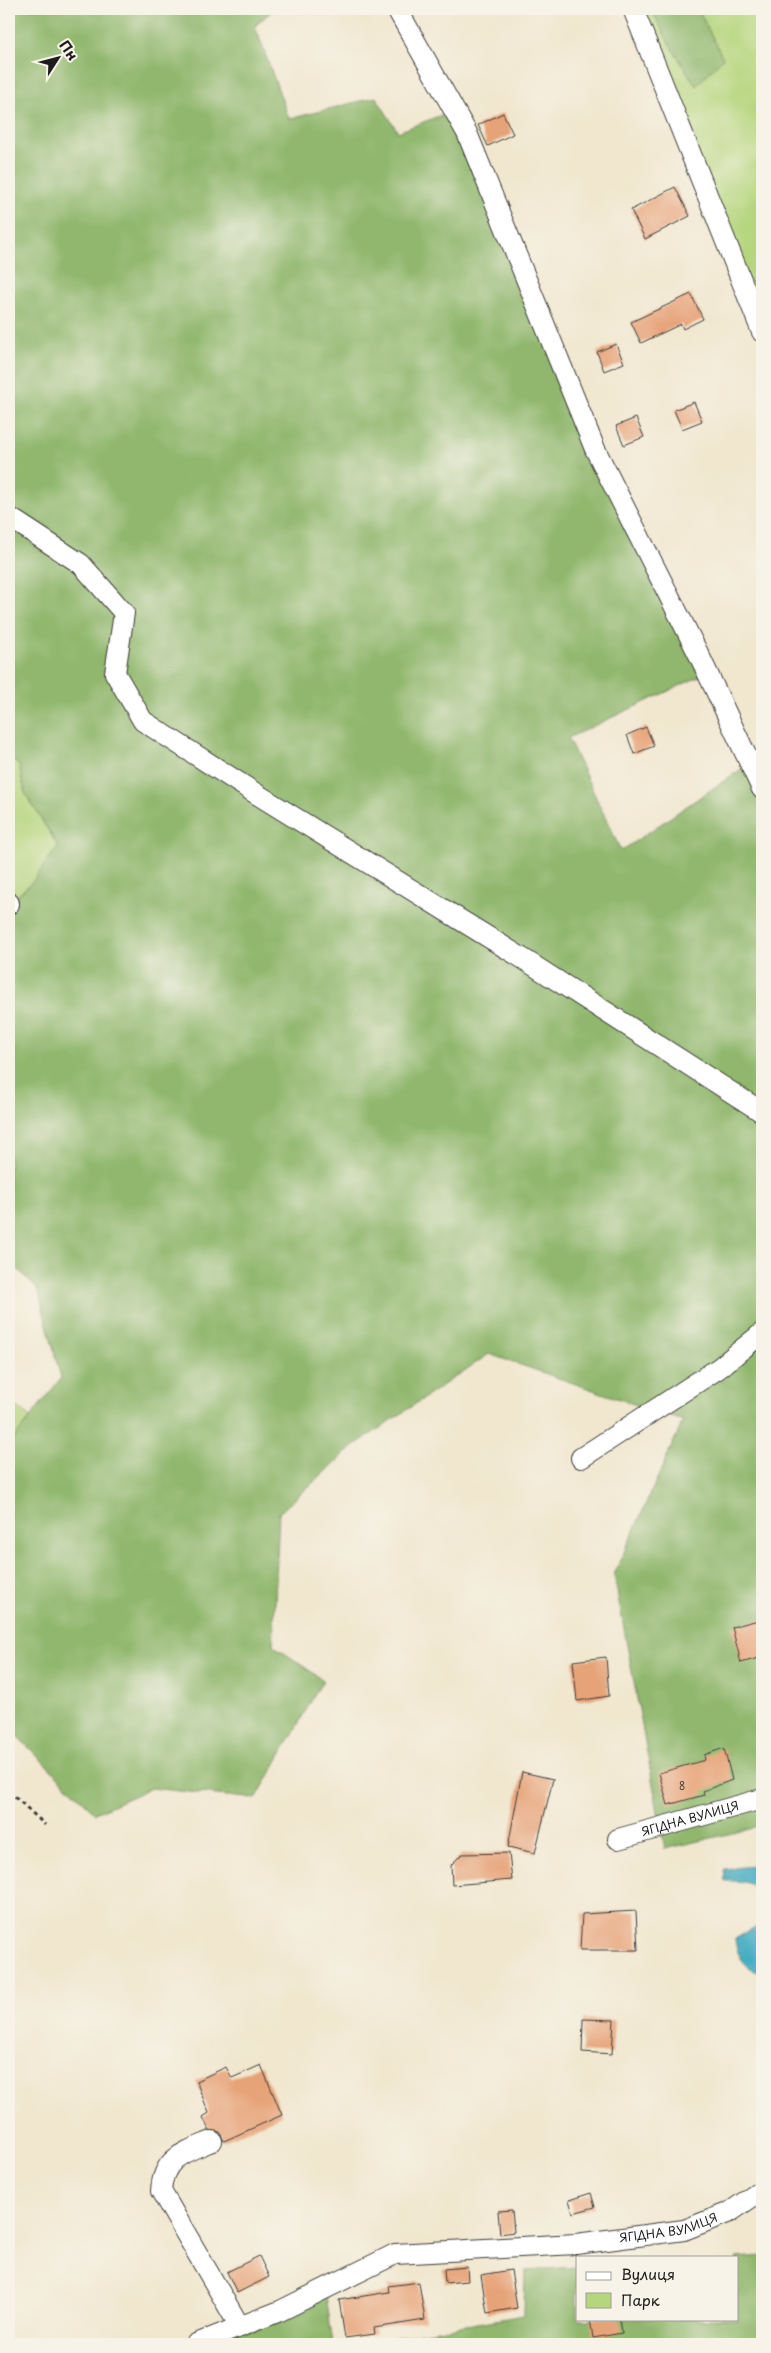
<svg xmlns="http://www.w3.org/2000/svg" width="771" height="2353" font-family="'Playpen Sans',sans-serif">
	<rect width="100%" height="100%" fill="#f7f3e8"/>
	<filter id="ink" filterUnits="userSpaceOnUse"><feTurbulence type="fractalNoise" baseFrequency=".02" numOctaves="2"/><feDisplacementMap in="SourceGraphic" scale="10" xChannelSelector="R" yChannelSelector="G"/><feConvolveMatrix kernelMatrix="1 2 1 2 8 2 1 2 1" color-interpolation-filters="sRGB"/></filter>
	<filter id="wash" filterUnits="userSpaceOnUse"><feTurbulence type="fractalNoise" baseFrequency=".0096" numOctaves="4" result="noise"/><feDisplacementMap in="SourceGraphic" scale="20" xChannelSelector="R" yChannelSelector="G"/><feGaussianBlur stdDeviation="1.12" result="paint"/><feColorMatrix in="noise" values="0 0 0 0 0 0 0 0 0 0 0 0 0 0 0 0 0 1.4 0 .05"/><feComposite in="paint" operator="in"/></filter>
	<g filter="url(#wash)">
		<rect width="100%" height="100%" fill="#f1e7cf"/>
		<path fill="#b6d67e" stroke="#69794d" d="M633,9H762V332Z
			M9,757L19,765L25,793L58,846L34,880L9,904Z
			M9,1400L30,1418L9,1445Z"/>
		<path fill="#90b76d" stroke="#566a44" d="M9,9H274L255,26L289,119L376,97L398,132L444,114L467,133L595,449L707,673L568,738L621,851L750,763L762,789V1311L759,1326L762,1329V1826L665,1849L614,1575L683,1421L489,1354L355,1445L279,1513L273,1645L323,1680L256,1799L151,1788L95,1813L9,1728V1445L61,1378L38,1290L9,1260V904L34,880L58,846L25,793L19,765L9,757Z
			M651,9H698L723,58L696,86L670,45Z
			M762,2256V2344H357L524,2315L525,2270L577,2267V2319H737V2258Z
			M325,2288L333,2344H196Z"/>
		<path fill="#41acc0" stroke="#2e646e" d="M762,1865V1895C751,1881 743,1881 725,1881L724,1869Z
			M762,1917V1973C745,1968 737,1957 735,1939L757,1926Z"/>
		<g id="blocks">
			<path fill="#e7a378" d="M503,113L513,134L488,146L478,125Z
				M675,187L690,216L645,239L631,210Z
				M691,294L703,319L683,329L681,324L641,343L631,322Z
				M616,344L624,363L604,371L597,352Z
				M694,402L702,421L682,429L674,410Z
				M636,418L644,437L624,445L616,426Z
				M646,727L654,746L634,754L627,735Z
				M762,1619V1657L741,1663L732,1627Z
				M606,1657L609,1696L577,1701L573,1661Z
				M724,1748L732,1780L703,1791L704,1795L668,1805L659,1773L705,1760L704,1755Z
				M522,1772L553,1779L535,1853L508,1847Z
				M509,1853L512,1880L452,1885L451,1865L462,1854Z
				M636,1911L638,1950H580L582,1914Z
				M583,2019L614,2020L612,2054L582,2052Z
				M261,2065L282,2115L224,2141L220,2132L209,2130L203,2117L209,2113L196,2081L226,2067L232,2078Z
				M591,2193L595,2207L573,2213L569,2200Z
				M512,2210L514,2232L500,2234L498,2211Z
				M259,2256L269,2277L237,2293L227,2272Z
				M467,2267L468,2281L445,2283L444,2269Z
				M511,2270L517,2308L487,2313L481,2275Z
				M419,2282L425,2320L374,2328L375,2334L345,2338L339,2300L389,2292L388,2286Z
				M590,2319H620L622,2333L593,2338Z"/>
		</g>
	</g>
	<g filter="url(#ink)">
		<use href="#blocks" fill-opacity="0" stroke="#3c3a37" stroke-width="1"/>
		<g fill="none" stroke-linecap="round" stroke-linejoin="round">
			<defs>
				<g id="minor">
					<path d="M397,9L467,133L595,449L699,655L762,789"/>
					<path d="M633,9L762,332"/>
					<path d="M9,517L81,564L124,613L115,673L143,721L255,793L522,958L762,1112"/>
					<path d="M9,903V904"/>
					<path d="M581,1458L719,1368L762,1333"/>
					<path id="s1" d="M618,1839L762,1799"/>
					<path d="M212,2141C185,2152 163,2157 161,2191L240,2327"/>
					<path id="s2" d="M196,2344L280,2311L395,2254L576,2244L684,2230L730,2212L762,2190"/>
				</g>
			</defs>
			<use href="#minor" stroke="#3c3a37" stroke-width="22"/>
			<path stroke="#3c3a37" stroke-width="3" stroke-dasharray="4 4" stroke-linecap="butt" d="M9,1791L45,1825"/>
			<use href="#minor" stroke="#fff" stroke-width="20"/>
		</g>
	</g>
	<g text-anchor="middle" stroke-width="5" stroke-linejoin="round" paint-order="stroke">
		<g font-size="10" fill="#4f3e33">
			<text x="682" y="1790">8</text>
		</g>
		<g font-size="12" fill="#1c1c1c" stroke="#f7f3e8">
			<text dy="4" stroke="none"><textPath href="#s1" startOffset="75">ЯГІДНА ВУЛИЦЯ</textPath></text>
			<text dy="4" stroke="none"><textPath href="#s2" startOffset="494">ЯГІДНА ВУЛИЦЯ</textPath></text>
		</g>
	</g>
	<rect width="771" height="2353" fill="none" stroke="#f7f3e8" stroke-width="30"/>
	<rect x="576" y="2256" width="162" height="65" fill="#f7f3e8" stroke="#9f9d96"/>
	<rect x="586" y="2272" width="25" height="8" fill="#ffffff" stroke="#9f9d96"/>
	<text x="621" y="2280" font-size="15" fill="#1c1c1c">Вулиця</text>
	<rect x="586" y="2293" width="25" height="15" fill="#b6d67e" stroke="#9f9d96"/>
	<text x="621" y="2306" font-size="15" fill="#1c1c1c">Парк</text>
	<g transform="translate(58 58) rotate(54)" stroke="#f7f3e8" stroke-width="4" paint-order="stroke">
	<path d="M0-4L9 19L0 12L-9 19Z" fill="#1c1c1c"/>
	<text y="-8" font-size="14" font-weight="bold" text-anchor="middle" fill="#1c1c1c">Пн</text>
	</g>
</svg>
